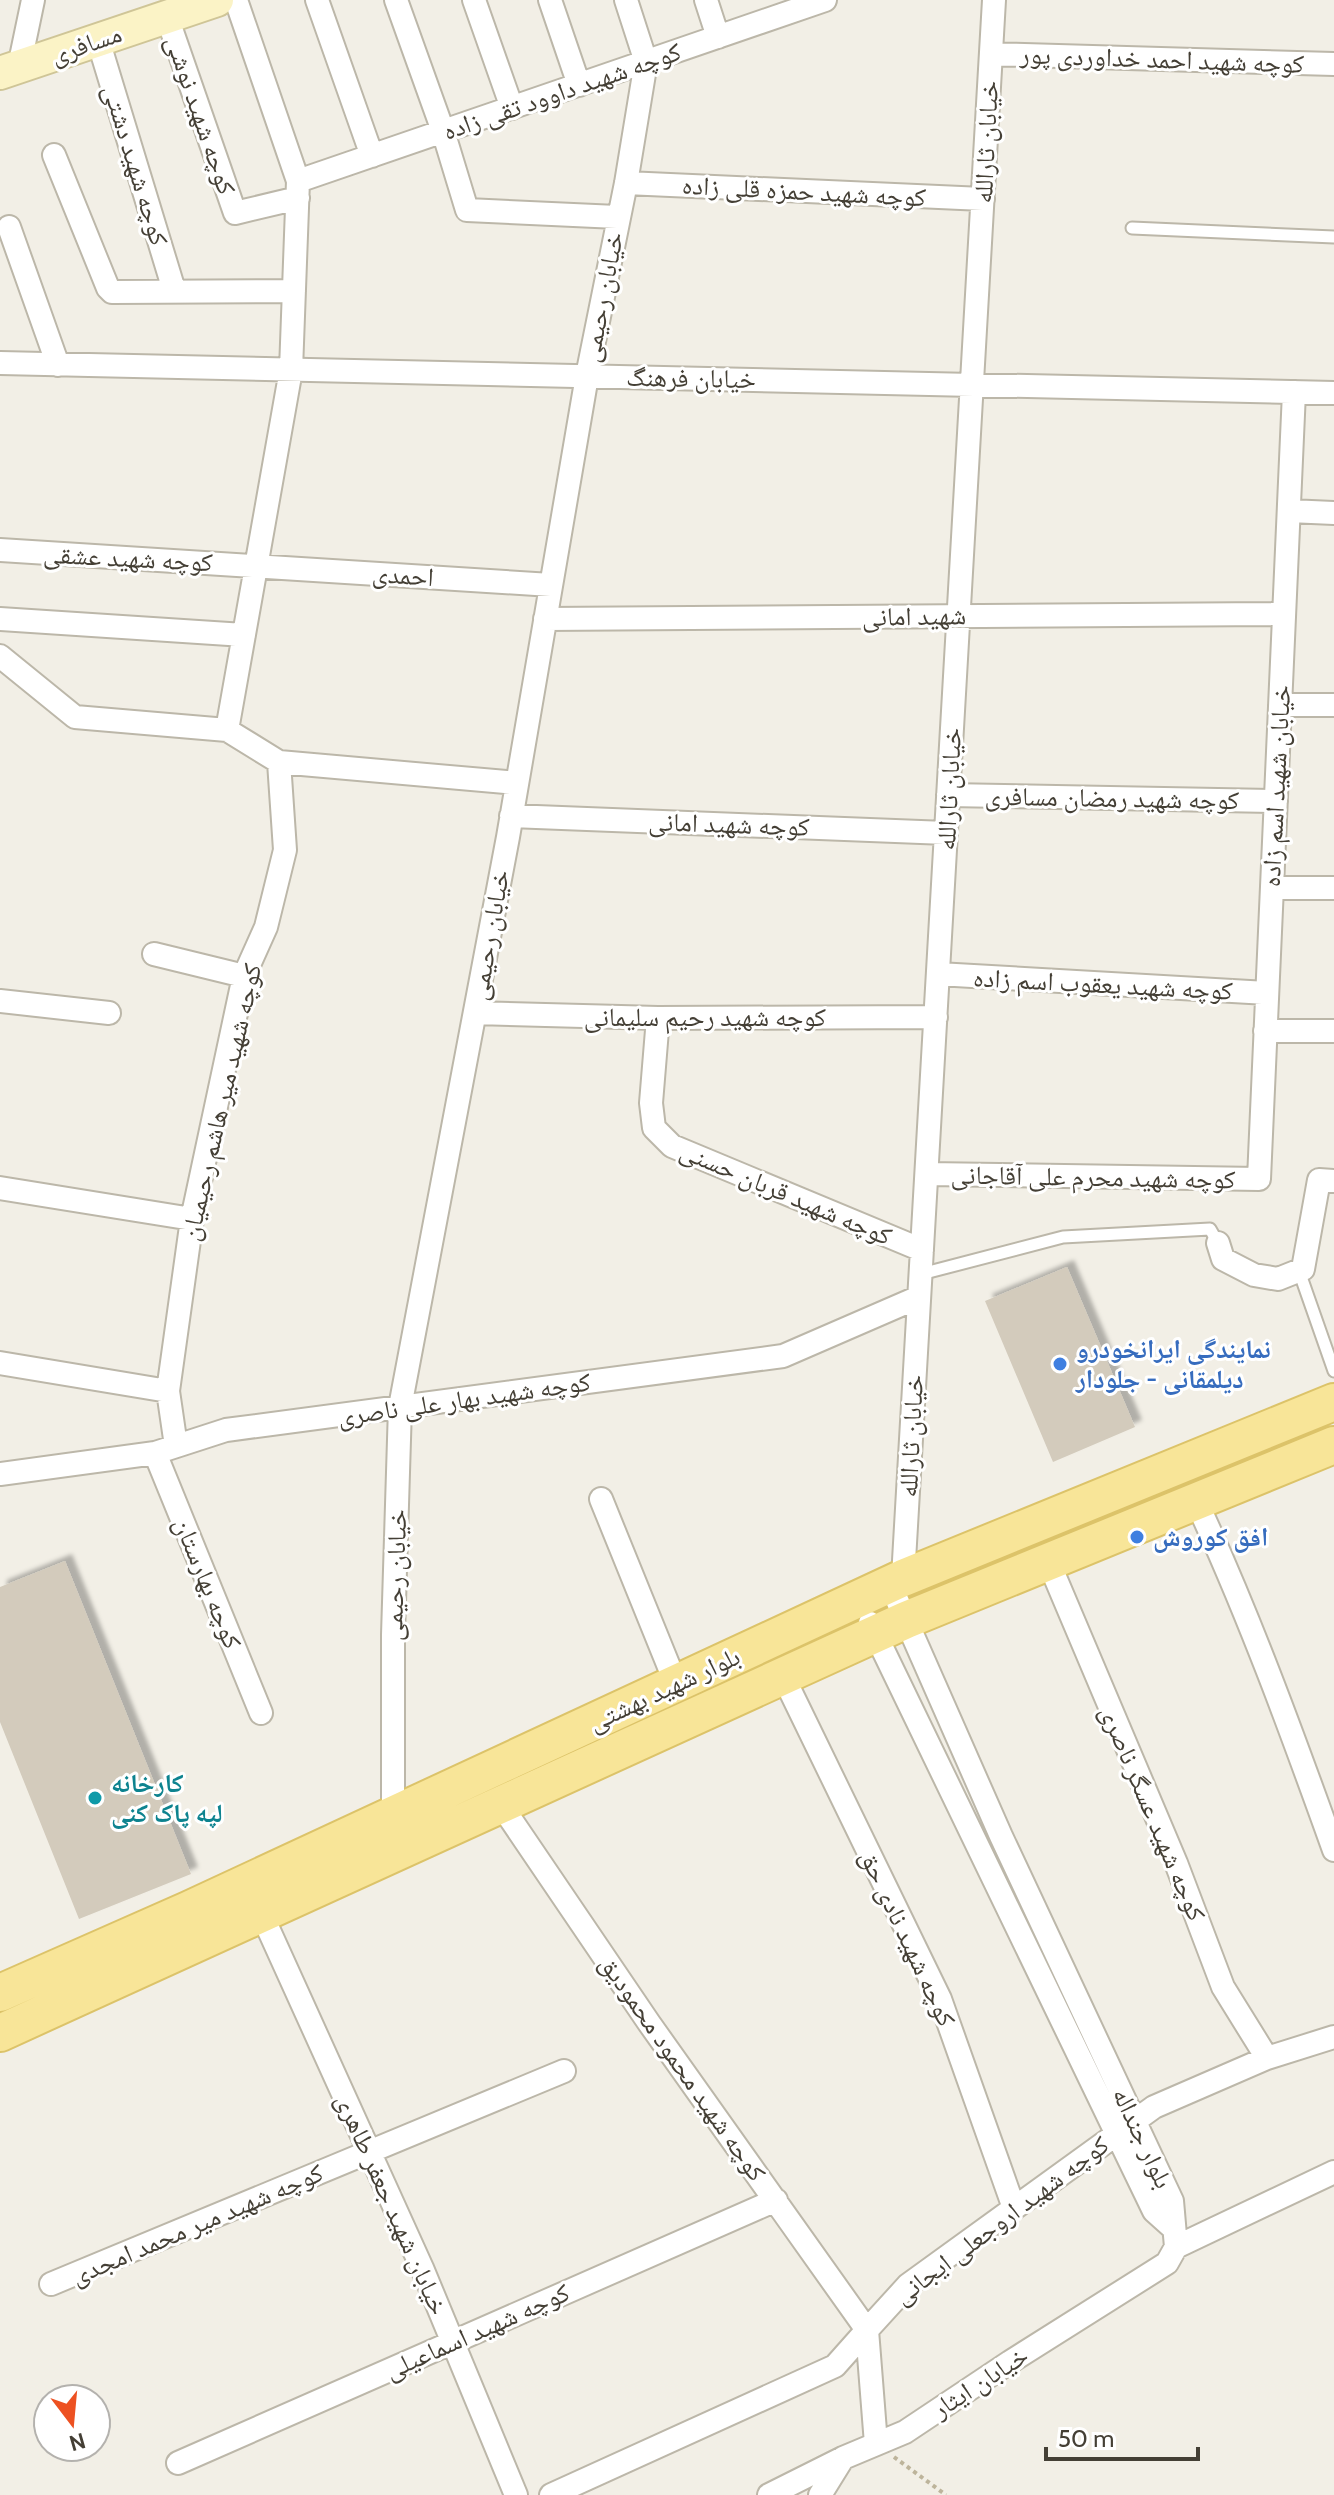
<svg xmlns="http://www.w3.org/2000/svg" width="1334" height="2495" font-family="Cabin,'Noto Naskh Arabic',sans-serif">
	<defs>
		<filter id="shadow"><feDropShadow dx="7" dy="-7" stdDeviation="2" flood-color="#0004"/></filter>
	</defs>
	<rect width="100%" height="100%" fill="#f2efe6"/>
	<path fill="#d3cbbc" filter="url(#shadow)" d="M1067,1267L1135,1427L1053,1462L985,1301Z
		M65,1561L191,1874L79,1919L0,1722V1587Z"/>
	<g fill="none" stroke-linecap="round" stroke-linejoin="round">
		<defs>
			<path id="service" d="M1132,228L1334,237
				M1299,1271L1334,1371
				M921,1274L1063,1237L1210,1229L1218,1243"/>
			<path id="minor" d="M317,0L372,156
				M396,0L443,131L467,210L617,217
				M474,0L512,108
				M550,0L579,85
				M706,0L718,37
				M167,17L235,213L298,198
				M98,40L174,290
				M991,54L1334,64
				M19,67L33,0
				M54,155L108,288L112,292L294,291
				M298,181L825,0
				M626,183L983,199
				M9,227L58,365
				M0,363L1334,393
				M1289,511L1334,513
				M0,550L551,585
				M0,619L244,635
				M545,619L1284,614
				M0,656L75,717L227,730L279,762L517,783
				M1280,705H1334
				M227,730L291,370L298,181L236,0
				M948,795L1276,801
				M511,816L946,833
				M1272,888H1334
				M154,954L244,976
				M938,974L1267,993
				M0,1001L109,1013
				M475,1013L658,1018L936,1017
				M658,1018L651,1103L654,1128L672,1146L922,1250
				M1265,1031H1334
				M927,1174L1259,1179L1294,392
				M0,1188L192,1219
				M1218,1243L1223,1259L1254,1275L1278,1279L1303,1269L1319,1180L1334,1181
				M0,1363L168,1391
				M176,1446L168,1391L192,1219L244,976L266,927L285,850L279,762
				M155,1453L261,1713
				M0,1474L155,1453L226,1430L783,1356L919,1297
				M601,1499L676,1684
				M1196,1501C1249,1615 1292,1733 1334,1850
				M1049,1563L1176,1863L1223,1987L1267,2058
				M903,1578L994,0
				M870,1623L1154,2211L1173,2228
				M783,1676L940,1999L1014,2208
				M501,1805L649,2023L867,2330L835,2366L551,2495
				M393,1814V1635L400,1407L508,837L587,376L626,183L646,62L626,0
				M262,1915L422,2268L516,2495
				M1176,2247L1334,2172
				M51,2284L564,2071
				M876,2444L867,2330L908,2285L1154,2107L1267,2058L1334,2037
				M178,2463L776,2200
				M769,2495L843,2458L905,2432L1010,2362L1167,2263L1176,2247L1172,2201L1001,1836L890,1584
				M820,2495L843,2458"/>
			<path id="secondary" d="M0,73L217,0"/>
			<path id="primary" d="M0,1993L188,1910L903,1578L1334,1402
				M0,2033L906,1620L1334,1445"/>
		</defs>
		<use href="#service" stroke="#bcb7a9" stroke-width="15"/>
		<use href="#minor" stroke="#bcb7a9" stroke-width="26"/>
		<use href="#secondary" stroke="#cfc597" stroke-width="36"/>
		<use href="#primary" stroke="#dcc369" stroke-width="40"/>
		<path stroke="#bdb49b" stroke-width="4" stroke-dasharray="4 4" stroke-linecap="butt" d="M894,2457L946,2495"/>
		<use href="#service" stroke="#fff" stroke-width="11"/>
		<use href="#minor" stroke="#fff" stroke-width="22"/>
		<use href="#secondary" stroke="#fbf3c6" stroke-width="32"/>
		<use href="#primary" stroke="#f8e598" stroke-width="36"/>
	</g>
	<g fill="#3f7fe0" stroke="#fff" stroke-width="3">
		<circle cx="1060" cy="1364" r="8"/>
		<circle cx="1137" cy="1537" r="8"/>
	</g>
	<circle fill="#0f9aa8" stroke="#fff" stroke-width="3" cx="95" cy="1798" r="8"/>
	<g text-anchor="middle" stroke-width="6" stroke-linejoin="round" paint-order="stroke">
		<g font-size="26" fill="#443f35" stroke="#fff">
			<text transform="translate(86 44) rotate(-19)" y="9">مسافری</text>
			<text transform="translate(1162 59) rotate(2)" y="9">کوچه شهید احمد خداوردی پور</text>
			<text transform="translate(562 91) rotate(-19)" y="9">کوچه شهید داوود تقی زاده</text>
			<text transform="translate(201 115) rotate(71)" y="9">کوچه شهید نوشی</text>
			<text transform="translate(986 142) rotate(-87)" y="9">خیابان ثارالله</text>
			<text transform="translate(136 165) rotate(73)" y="9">کوچه شهید دشتی</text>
			<text transform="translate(804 191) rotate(3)" y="9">کوچه شهید حمزه قلی زاده</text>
			<text transform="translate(602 297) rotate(-79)" y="9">خیابان رحیمی</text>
			<text transform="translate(691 378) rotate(1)" y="9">خیابان فرهنگ</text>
			<text transform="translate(128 558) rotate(3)" y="9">کوچه شهید عشقی</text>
			<text transform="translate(403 575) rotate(4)" y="9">احمدی</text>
			<text transform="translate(914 616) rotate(-1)" y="9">شهید امانی</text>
			<text transform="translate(1276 786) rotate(-87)" y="9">خیابان شهید اسم زاده</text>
			<text transform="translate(949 789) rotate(-87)" y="9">خیابان ثارالله</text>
			<text transform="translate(1112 798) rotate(1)" y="9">کوچه شهید رمضان مسافری</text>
			<text transform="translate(729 824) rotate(2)" y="9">کوچه شهید امانی</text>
			<text transform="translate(489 935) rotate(-80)" y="9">خیابان رحیمی</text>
			<text transform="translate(1103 984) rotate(3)" y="9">کوچه شهید یعقوب اسم زاده</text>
			<text x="705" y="1026">کوچه شهید رحیم سلیمانی</text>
			<text transform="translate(221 1102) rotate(-77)" y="9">کوچه شهید میر هاشم رحیمیان</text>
			<text transform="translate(1093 1177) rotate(1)" y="9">کوچه شهید محرم علی آقاجانی</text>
			<text transform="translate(786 1193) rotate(23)" y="9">کوچه شهید قربان حسنی</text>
			<text transform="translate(464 1399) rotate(-8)" y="9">کوچه شهید بهار علی ناصری</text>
			<text transform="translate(911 1436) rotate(-87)" y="9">خیابان ثارالله</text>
			<text transform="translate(395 1575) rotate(-88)" y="9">خیابان رحیمی</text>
			<text transform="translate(208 1583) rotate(68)" y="9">کوچه بهارستان</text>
			<text transform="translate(664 1689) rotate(-25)" y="9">بلوار شهید بهشتی</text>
			<text transform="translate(1153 1813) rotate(67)" y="9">کوچه شهید عسگر ناصری</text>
			<text transform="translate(908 1938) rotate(65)" y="9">کوچه شهید نادی حق</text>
			<text transform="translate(683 2068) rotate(55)" y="9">کوچه شهید محمود محمودیق</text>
			<text transform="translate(1143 2138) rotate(65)" y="9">بلوار جنداله</text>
			<text transform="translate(392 2204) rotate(66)" y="9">خیابان شهید جعفر طاهری</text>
			<text transform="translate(1001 2220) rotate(-37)" y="9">کوچه شهید اروجعلی ایجانی</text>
			<text transform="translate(197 2224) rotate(-23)" y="9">کوچه شهید میر محمد امجدی</text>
			<text transform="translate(477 2331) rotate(-24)" y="9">کوچه شهید اسماعیلی</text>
			<text transform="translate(980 2382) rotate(-33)" y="9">خیابان ایثار</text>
		</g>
		<g font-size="26" font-weight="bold" fill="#366cbe" stroke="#fff" text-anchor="start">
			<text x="1076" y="1358">نمایندگی ایرانخودرو<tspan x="1076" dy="30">دیلمقانی - جلودار</tspan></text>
			<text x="1153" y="1546">افق کوروش</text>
		</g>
		<g font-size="26" font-weight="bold" fill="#0d838f" stroke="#fff" text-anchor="start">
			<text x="111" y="1792">کارخانه<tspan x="111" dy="30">لپه پاک کنی</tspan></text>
		</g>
	</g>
	<g transform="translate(72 2423) rotate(164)"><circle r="38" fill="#ffffff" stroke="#b4b2ae" stroke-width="2"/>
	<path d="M0-6L14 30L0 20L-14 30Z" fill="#ed5121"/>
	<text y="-12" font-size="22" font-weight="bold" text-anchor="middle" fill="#443f35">N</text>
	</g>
	<path d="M1046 2447v12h152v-12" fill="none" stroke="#443f35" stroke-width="4"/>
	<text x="1058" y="2447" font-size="24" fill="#443f35" stroke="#ffffff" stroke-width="6" paint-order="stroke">50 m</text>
</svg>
